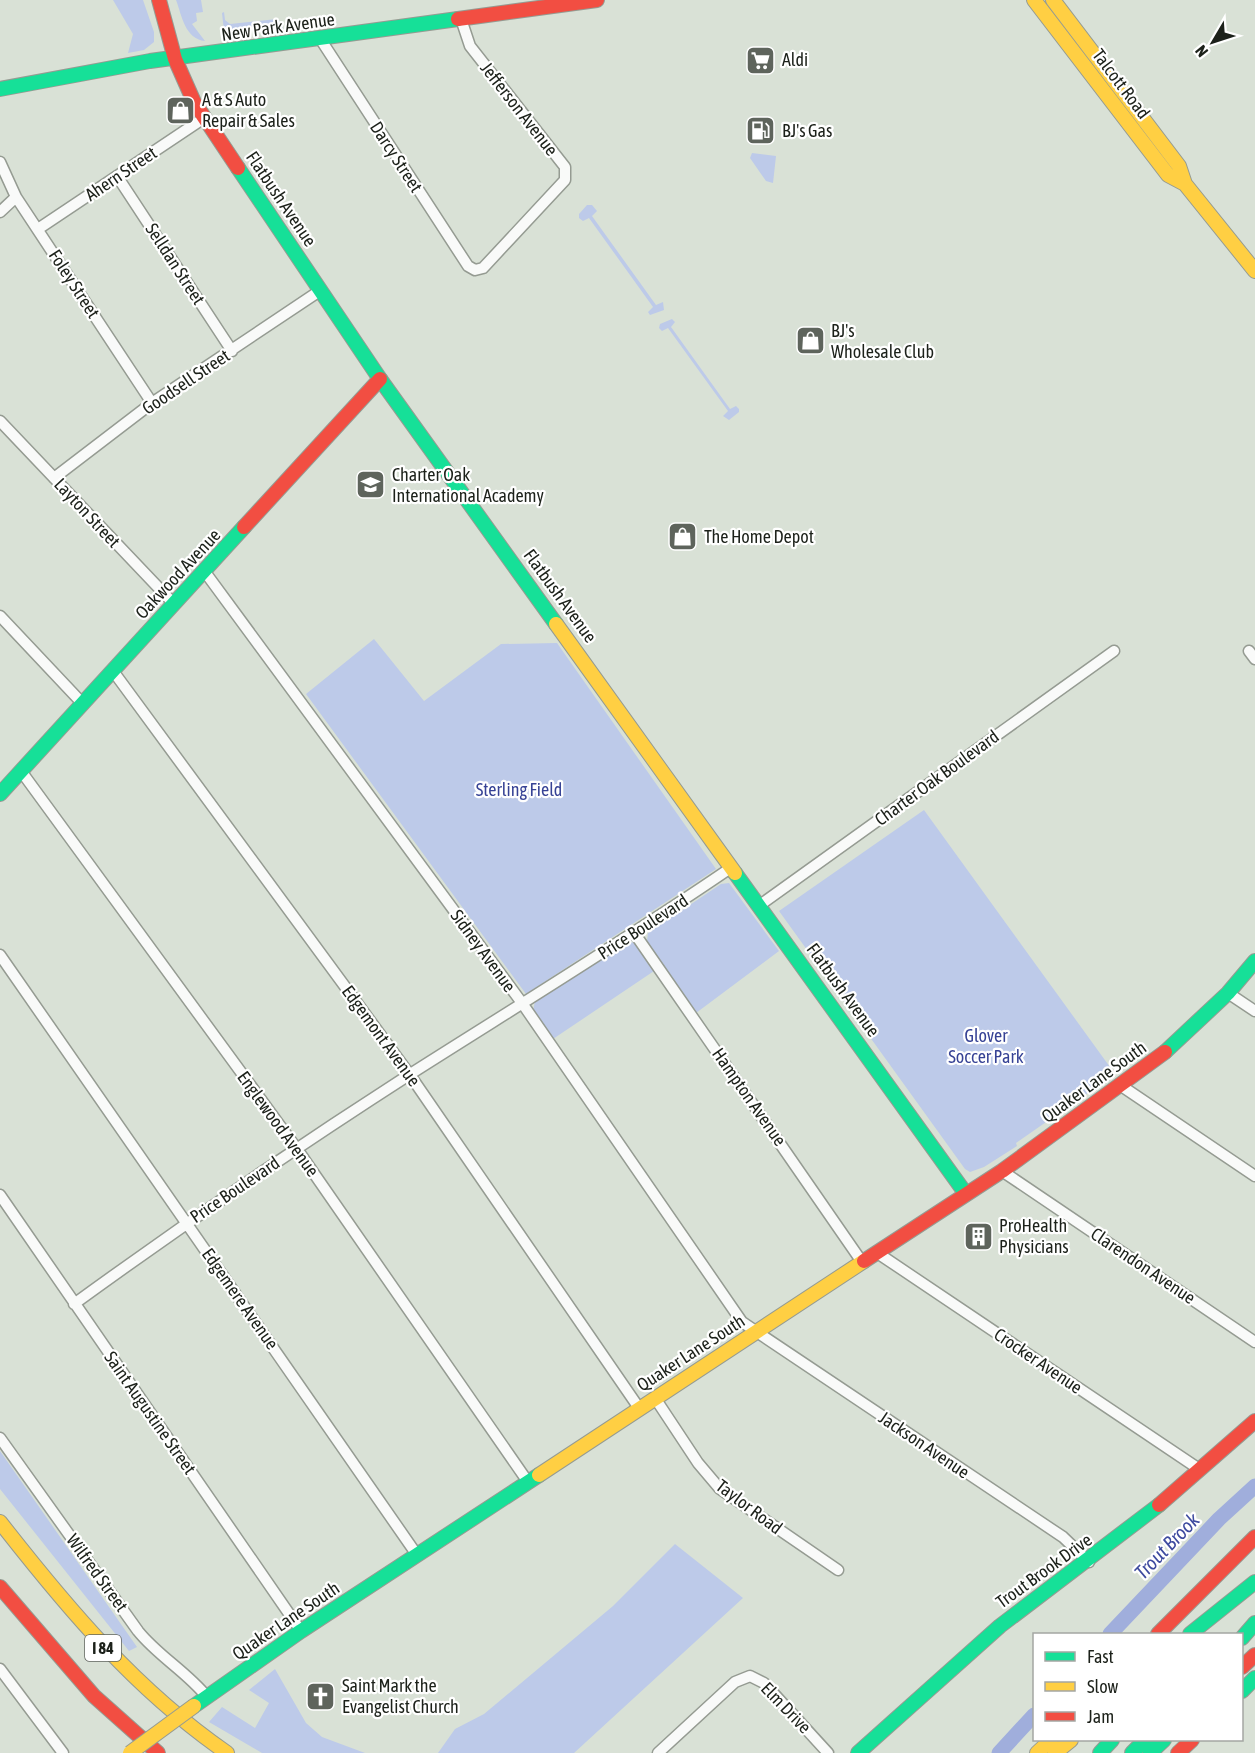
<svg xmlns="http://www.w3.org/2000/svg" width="1255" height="1753" font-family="'Asap Condensed',sans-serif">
	<rect width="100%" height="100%" fill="#d9e1d6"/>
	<path fill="#bdcae9" d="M113,0H143L154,32V42L144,50L128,53L133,34Z
		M176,0H201L203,12L196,13L197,21L192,24L205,41C185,39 182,16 176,0Z
		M224,12L225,20L230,24L277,19L282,23L283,29L269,26L224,31L222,13Z
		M752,153L776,156L773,183L766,181L750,158Z
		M587,205H592L597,211L592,216L656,305L663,302L664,310L650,315L648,312L653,307L589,218L583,221L579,218V214Z
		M672,319L675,322L671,327L730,409L736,406L739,409V412L729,420L723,416L728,411L668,328L662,331L659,328L660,324Z
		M374,639L424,701L501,644L557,643L716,869L526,994L306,694Z
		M924,810L1115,1074L1016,1143L1017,1146L984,1167L970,1172L965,1169L779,911Z
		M729,883L779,951L696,1013L647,941L648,933L721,884Z
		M627,941L635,943L654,971L553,1039L533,1011L535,1001Z
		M0,1451L137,1647L129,1651L0,1489Z
		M675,1544L743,1598L574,1753H438L455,1729L484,1714L613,1606Z
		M275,1669L306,1723L322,1737L365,1753H262L209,1722L222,1707L255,1728L269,1703L249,1690Z"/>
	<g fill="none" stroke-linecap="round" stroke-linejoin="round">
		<path stroke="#a0aedc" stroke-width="15" d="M1110,1634L1219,1519L1255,1486
			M999,1753L1034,1715"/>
		<defs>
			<path id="street" d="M321,40L468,266L475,270L483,268L565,180V167L470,46L461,19
				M0,162L16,197L152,403
				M117,176L232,351
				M0,212L16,197
				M38,229L204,118
				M0,421L174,604
				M54,478L152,403L321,290
				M205,572L522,1003L742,1322L1063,1537L1089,1562
				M0,616L83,704
				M1249,651L1255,659
				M113,671L410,1075L639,1408
				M21,771L297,1149L528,1482
				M760,905L1114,651
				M635,934L862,1262
				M0,955L417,1555
				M1228,993L1255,1011
				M1120,1085L1255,1176
				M1002,1171L1255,1342
				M0,1195L301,1631
				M876,1252L1199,1469
				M74,1304C184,1224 297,1147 412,1073C519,1005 627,939 732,867
				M655,1398L698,1463L720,1489L838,1570
				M0,1438L138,1631C158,1656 187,1672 207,1697
				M0,1669L63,1753
				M658,1753L735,1682L750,1676L764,1683L828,1753"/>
			<path id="fast" d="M0,89L150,61L458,19
				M238,168L380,379L556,624
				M0,794L244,527
				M735,873L966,1194
				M1165,1052L1228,993L1255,961
				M1190,1634L1255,1582
				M1242,1638L1255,1623
				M1242,1691L1255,1678
				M194,1706L301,1631L539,1475
				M858,1753L1000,1626L1159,1505
				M1100,1753L1112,1740
				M1132,1753L1145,1740
				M1150,1753L1164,1740"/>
			<path id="slow" d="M1034,0L1168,175L1185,184
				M1053,0L1179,166L1185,184L1255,271
				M556,624L735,873
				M539,1475L864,1261
				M0,1522C68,1609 136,1690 227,1753
				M1037,1753L1051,1740
				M1055,1753L1071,1740"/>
			<path id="jam" d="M159,0L175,59L194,102L238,168
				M458,19L597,0
				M244,527L380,379
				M864,1261L1002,1171L1165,1052
				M1159,1505L1255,1421
				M0,1587L94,1696L158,1753
				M1158,1634L1255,1537
				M1242,1667L1255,1655
				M1178,1753L1192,1740"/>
		</defs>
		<use href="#street" stroke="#959b92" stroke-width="13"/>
		<use href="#fast" stroke="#959b92" stroke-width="16"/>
		<use href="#slow" stroke="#959b92" stroke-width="16"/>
		<use href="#jam" stroke="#959b92" stroke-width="16"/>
		<use href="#street" stroke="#f9faf9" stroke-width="10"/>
		<use href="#fast" stroke="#16e098" stroke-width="14"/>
		<use href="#slow" stroke="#ffcf43" stroke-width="14"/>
		<use href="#jam" stroke="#f24e42" stroke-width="14"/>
		<defs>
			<path id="slow-bridge" d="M130,1753L194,1706"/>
		</defs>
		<use href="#slow-bridge" stroke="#959b92" stroke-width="16" stroke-linecap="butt"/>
		<use href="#slow-bridge" stroke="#ffcf43" stroke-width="14"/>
	</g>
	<defs>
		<symbol id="supermarket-square" viewBox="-11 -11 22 22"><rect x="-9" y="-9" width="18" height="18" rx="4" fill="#5e645c" stroke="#fff"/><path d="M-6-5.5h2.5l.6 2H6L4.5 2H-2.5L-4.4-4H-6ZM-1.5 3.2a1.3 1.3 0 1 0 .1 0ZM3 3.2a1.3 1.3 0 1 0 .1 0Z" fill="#fff"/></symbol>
		<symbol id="shop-square" viewBox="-11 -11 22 22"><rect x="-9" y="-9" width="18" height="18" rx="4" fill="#5e645c" stroke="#fff"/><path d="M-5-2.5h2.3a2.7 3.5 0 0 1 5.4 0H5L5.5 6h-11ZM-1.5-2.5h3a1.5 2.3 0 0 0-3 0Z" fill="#fff"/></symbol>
		<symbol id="fuel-square" viewBox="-11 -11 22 22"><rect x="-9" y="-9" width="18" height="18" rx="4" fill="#5e645c" stroke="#fff"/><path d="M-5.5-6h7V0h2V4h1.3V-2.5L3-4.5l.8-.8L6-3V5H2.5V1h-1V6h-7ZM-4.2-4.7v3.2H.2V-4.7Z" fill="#fff"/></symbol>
		<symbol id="school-square" viewBox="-11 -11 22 22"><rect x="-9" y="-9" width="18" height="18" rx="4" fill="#5e645c" stroke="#fff"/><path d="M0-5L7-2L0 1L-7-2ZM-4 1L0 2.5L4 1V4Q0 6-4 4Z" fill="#fff"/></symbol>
		<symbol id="building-square" viewBox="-11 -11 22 22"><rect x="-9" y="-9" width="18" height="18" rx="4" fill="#5e645c" stroke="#fff"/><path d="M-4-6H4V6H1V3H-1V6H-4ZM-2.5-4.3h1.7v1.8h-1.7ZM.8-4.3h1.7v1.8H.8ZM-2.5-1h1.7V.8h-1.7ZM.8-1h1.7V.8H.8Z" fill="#fff"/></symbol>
		<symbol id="church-square" viewBox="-11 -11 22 22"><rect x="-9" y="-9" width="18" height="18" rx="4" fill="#5e645c" stroke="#fff"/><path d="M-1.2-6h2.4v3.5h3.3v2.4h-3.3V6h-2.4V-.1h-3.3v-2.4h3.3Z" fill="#fff"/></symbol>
	</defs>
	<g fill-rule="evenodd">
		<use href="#supermarket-square" x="744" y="44" width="33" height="33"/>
		<use href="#shop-square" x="164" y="94" width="33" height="33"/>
		<use href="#fuel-square" x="744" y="114" width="33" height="33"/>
		<use href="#shop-square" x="794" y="324" width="33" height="33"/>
		<use href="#school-square" x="354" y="468" width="33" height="33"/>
		<use href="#shop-square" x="666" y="520" width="33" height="33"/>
		<use href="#building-square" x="962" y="1220" width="33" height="33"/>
		<use href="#church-square" x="304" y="1680" width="33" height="33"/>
	</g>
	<g text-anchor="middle" stroke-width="4.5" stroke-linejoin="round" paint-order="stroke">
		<rect fill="#fff" stroke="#60645f" stroke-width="1.5" x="85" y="1635" width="36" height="26" rx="4.5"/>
		<g font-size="16" font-weight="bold" fill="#1c211a">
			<text x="103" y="1654">I 84</text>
		</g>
		<g font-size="18" fill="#1c211a" stroke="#fff">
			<text transform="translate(278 27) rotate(-8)" y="6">New Park Avenue</text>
			<text transform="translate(1121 84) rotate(53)" y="6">Talcott Road</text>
			<text transform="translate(519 109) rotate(52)" y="6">Jefferson Avenue</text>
			<text transform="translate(396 157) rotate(57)" y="6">Darcy Street</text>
			<text transform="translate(121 174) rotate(-34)" y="6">Ahern Street</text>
			<text transform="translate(281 199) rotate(56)" y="6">Flatbush Avenue</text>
			<text transform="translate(175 264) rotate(57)" y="6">Selldan Street</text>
			<text transform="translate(74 284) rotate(57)" y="6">Foley Street</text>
			<text transform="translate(186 382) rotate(-34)" y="6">Goodsell Street</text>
			<text transform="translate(87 513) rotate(47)" y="6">Layton Street</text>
			<text transform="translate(178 574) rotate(-47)" y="6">Oakwood Avenue</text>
			<text transform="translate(560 596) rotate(54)" y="6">Flatbush Avenue</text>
			<text transform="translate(937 778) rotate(-36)" y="6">Charter Oak Boulevard</text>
			<text transform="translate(643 927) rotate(-33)" y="6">Price Boulevard</text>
			<text transform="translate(483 951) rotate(54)" y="6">Sidney Avenue</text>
			<text transform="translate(843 990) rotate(54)" y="6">Flatbush Avenue</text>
			<text transform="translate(381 1036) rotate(54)" y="6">Edgemont Avenue</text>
			<text transform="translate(1094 1082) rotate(-36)" y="6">Quaker Lane South</text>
			<text transform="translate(749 1097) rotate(55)" y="6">Hampton Avenue</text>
			<text transform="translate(278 1124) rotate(54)" y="6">Englewood Avenue</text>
			<text transform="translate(235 1190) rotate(-34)" y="6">Price Boulevard</text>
			<text transform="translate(1143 1266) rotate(34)" y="6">Clarendon Avenue</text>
			<text transform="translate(240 1299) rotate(55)" y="6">Edgemere Avenue</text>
			<text transform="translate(691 1353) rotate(-33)" y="6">Quaker Lane South</text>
			<text transform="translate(1038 1361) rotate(34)" y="6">Crocker Avenue</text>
			<text transform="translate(150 1413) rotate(55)" y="6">Saint Augustine Street</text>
			<text transform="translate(924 1445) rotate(34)" y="6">Jackson Avenue</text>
			<text transform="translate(749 1507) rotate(37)" y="6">Taylor Road</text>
			<text transform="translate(1044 1571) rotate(-36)" y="6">Trout Brook Drive</text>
			<text transform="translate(97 1573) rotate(54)" y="6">Wilfred Street</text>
			<text transform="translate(286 1621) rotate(-34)" y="6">Quaker Lane South</text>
			<text transform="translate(786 1708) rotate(46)" y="6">Elm Drive</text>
		</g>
		<g font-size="18" fill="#1c211a" stroke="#fff" text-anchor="start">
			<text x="782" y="66">Aldi</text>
			<text x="202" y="106">A &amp; S Auto<tspan x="202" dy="21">Repair &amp; Sales</tspan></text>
			<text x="782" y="137">BJ's Gas</text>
			<text x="831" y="337">BJ's<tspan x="831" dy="21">Wholesale Club</tspan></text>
			<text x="392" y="481">Charter Oak<tspan x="392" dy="21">International Academy</tspan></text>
			<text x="704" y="543">The Home Depot</text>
			<text x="999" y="1232">ProHealth<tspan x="999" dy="21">Physicians</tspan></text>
			<text x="342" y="1692">Saint Mark the<tspan x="342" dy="21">Evangelist Church</tspan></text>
		</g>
		<g font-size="18" fill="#364295" stroke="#fff">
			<text x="519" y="796">Sterling Field</text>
			<text x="986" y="1042">Glover<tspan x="986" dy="21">Soccer Park</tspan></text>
		</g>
		<g font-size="20" font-style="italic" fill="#3e4b9f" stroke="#fff">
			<text transform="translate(1167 1546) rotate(-46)" y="7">Trout Brook</text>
		</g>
	</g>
	<rect x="1033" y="1633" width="210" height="108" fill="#ffffff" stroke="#a4a6a3" stroke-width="1.5"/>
	<rect x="1045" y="1652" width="30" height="9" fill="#16e098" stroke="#a4a6a3" stroke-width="1.5"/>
	<text x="1087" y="1663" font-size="18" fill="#1c211a">Fast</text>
	<rect x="1045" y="1682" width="30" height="9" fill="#ffcf43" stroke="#a4a6a3" stroke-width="1.5"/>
	<text x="1087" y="1693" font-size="18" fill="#1c211a">Slow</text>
	<rect x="1045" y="1712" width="30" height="9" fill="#f24e42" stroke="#a4a6a3" stroke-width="1.5"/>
	<text x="1087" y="1723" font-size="18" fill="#1c211a">Jam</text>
	<g transform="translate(1213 42) rotate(231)" stroke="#ffffff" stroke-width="4.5" paint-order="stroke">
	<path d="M0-4.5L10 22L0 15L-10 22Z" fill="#1c211a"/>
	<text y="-9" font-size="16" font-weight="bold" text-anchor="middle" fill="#1c211a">N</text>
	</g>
</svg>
